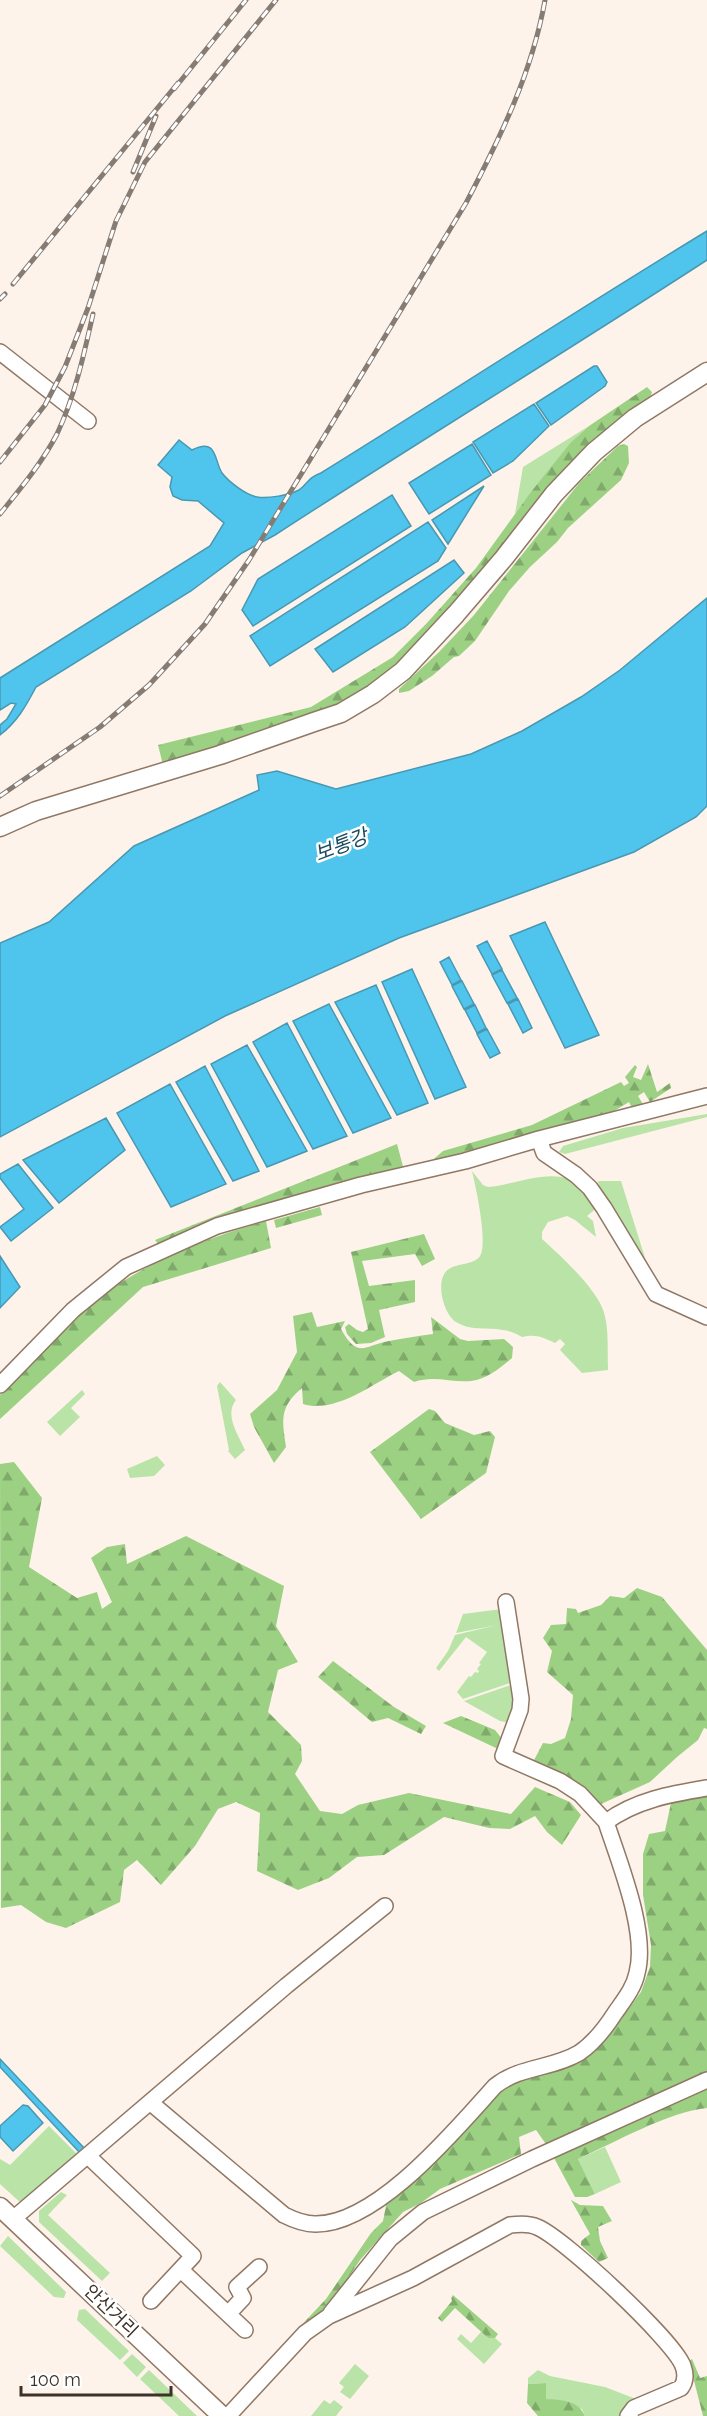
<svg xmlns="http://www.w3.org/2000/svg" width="707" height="2416" font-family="Raleway,'Noto Sans KR',sans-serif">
	<defs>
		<pattern id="forest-firs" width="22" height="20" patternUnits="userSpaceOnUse" patternTransform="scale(1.5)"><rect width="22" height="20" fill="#9cd183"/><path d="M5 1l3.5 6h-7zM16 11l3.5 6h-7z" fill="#80aa6b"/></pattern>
	</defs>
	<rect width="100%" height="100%" fill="#fef3ea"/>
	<path fill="#b9e3a7" d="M589,426L571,442L515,514L523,467Z
		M707,1114V1117L565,1154L559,1152L563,1146L623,1128Z
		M472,1171L483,1185L488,1187C517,1185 558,1163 583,1188C589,1193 593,1201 598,1207L587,1216L593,1221L596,1237L575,1220L567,1216L548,1222L542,1232V1239C561,1256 590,1283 601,1305C610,1323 607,1350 608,1370L582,1373L560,1350L565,1344L560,1339L555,1343C542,1337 536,1334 522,1337C497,1322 478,1335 456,1322C443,1314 434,1278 449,1269C457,1263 477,1265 481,1254C487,1238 476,1188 472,1171Z
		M598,1181H621L646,1261L662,1289L660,1293L601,1198Z
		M220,1382L236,1400C224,1415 238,1434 245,1450L235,1459L228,1451L229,1450L217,1386Z
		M82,1390L85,1394L71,1408L80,1417L60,1436L47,1422Z
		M157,1456L165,1465L154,1476L130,1478L127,1469Z
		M502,1609L513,1682L463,1699L457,1692L469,1676L471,1677L475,1672L478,1673L479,1671L477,1669L481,1664L479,1663L487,1652L466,1637L439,1671L436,1668L448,1651L455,1635L497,1625L456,1633L463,1614Z
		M514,1684L517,1702L510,1723L500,1721L464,1701Z
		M49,2126L78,2155L22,2204L0,2184V2159L10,2165Z
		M605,2147L621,2182L595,2194L578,2159Z
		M61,2192L67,2195L48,2215L110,2273L102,2281L39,2222V2211Z
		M8,2236L66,2292L64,2298L54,2297L0,2246Z
		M85,2309L129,2351L120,2360L77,2320L79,2310Z
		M481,2332L488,2338H495L502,2344L484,2364L457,2339L461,2334L471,2343Z
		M132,2354L146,2367L137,2377L123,2363Z
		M355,2364L369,2376L350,2399L340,2392L344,2387L339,2383Z
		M149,2370L197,2416H198H179L140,2379Z
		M538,2370L550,2376L605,2387L636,2399L629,2404L624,2416H585L582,2409L546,2399V2383L528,2384V2378Z
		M324,2400L330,2404L334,2400L343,2407L336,2416H311Z"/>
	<path fill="url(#forest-firs)" d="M647,387L652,392L650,399L499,553L397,670L338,709L163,765L158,745L311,707L393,657L426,624L476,568L531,492L571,442L589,426Z
		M624,444L628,446L629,463L621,480L568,528L557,542L530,567L509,591L475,641L459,656L454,657L432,676L409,691L399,693V689L439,652L474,615L580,482L618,446Z
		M648,1064L657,1092L670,1083L671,1088L650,1102L644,1092L638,1096L644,1106L632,1108L629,1102L604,1117L428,1164L443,1151L532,1125L621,1082L624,1086L629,1083L625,1077L635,1065L637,1067L633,1077L641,1080Z
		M397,1144L404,1170L159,1245L155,1240Z
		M320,1207L322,1215L276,1228L274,1220Z
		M266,1221L271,1248L143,1287L0,1419V1395C25,1369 48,1339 76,1316C133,1267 195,1241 266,1221Z
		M424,1234L435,1259L422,1266L415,1254L362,1261L369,1286L415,1280V1302L379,1310L385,1337L371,1343L356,1344L347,1334L345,1327L349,1324L357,1330L363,1332L368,1329L351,1252Z
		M312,1312L317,1327L345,1321L341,1329C358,1360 365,1345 389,1341C404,1338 418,1336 433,1334L431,1317L460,1339L468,1341L504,1339L513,1347L512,1358C500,1368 487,1379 471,1381C452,1383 434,1375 414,1382L399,1371C372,1384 335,1414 303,1404L302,1388C279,1407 282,1420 286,1447L274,1463L254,1427L250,1414L277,1390L297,1352L293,1316Z
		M429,1409L435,1411L445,1423L474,1435L490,1431L495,1437L486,1473L421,1519L370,1452Z
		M14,1462L42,1498L29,1567L77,1598L97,1592L102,1609L112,1602L91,1558L107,1547L125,1544L127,1564L186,1536L284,1586L276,1626L298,1662L278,1670L268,1712L301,1745L302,1761L295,1774L320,1811L342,1814L358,1805L409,1793L511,1814L535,1787L570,1802L581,1815L562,1845L547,1832L535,1816L510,1829L489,1828L444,1817L384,1855L357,1857L329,1878L298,1890L257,1871L260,1813L236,1802L218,1809L195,1846L161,1885L137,1860L124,1870L120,1902L66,1928L46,1922L21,1905L1,1908L0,1464Z
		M637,1588L662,1597L707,1650V1729L704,1728L698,1740L677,1757L650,1782L601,1804L575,1785L532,1764L543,1743L551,1744L565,1738L571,1719L573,1695L547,1672L552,1651L543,1638L551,1625L566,1624L567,1608L576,1609L578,1613L601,1605L610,1596L624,1598Z
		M333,1661L394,1707L426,1726L421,1734L388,1718L372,1722L318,1677Z
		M461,1716L495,1730L503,1740L498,1749L443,1723Z
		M707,1796V2073L548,2147L536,2130L519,2137L521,2154L440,2189L421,2203L403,2212L360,2260L332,2302L302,2330L294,2333L326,2299L371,2233L383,2221L387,2201L508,2081L584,2059L608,2036L641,1992L650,1967L651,1945L643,1895V1854L649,1834L665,1831L671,1803Z
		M707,2088V2108C670,2111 614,2143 578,2159L595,2194L587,2197H575L554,2158Z
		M571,2200L580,2205L603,2206L612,2221L598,2227L600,2241L608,2258L599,2262L581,2245V2241L590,2234Z
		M453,2295L498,2334L495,2338H488L455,2308L442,2322L438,2318L452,2301L451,2298Z
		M692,2359L700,2378L707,2376V2416H703L689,2361Z
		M546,2383V2399C562,2400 578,2400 585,2416H538L527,2403L528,2384Z"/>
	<path fill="#4fc4ed" stroke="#4998b2" stroke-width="1.5" d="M707,231V260C564,353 418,442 275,535L242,553L191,591L36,687C26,706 17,722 0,735V725L7,719L16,704L11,703L0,710V678L210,546L224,523L198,501L182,500L173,496L170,487L172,477L158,465L179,440L192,450C218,437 214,461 222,473C229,482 246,495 257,497C267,499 290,495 299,490C309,483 307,478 321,473C450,393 577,310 707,231Z
		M594,366H597L607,382L605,386L551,425L536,403Z
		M534,404L549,426L513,461L493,473L473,442Z
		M472,444L491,475L429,514L409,483Z
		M484,486L448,544L432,520Z
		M392,495L411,526L253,626L242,610L258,579Z
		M428,522L446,548L438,561L270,666L250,636Z
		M454,560L464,573L405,627L333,672L315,649Z
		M707,598V806L696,817L634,852L399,938L225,1016L0,1137V943L49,922L134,846L259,790L257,775L277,771L336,789L471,754L522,731L581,697L620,670Z
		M545,922L599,1035L565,1048L510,936Z
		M487,941L502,969L492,974L477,946Z
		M449,957L461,980L452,985L440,962Z
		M412,969L466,1087L435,1099L382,982Z
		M502,970L517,998L507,1003L492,975Z
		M462,981L474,1004L464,1009L452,986Z
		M376,985L428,1103L397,1115L335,1002Z
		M518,999L532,1028L523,1033L508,1004Z
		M329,1004L391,1118L353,1133L293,1021Z
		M475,1005L486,1028L477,1033L465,1010Z
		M287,1023L347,1136L313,1149L253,1042Z
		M487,1029L500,1053L490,1058L477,1034Z
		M247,1045L307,1151L267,1167L211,1064Z
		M205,1066L259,1171L233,1181L176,1082Z
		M170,1084L226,1184L171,1207L117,1113Z
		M106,1118L125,1150L59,1203L23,1160Z
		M18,1164L53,1208L11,1241L0,1227L24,1209L0,1178V1174Z
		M0,1256L20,1287L0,1308Z
		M0,2059L85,2149L80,2153L0,2067Z
		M23,2105L28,2106L43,2123L13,2151L0,2137V2126Z"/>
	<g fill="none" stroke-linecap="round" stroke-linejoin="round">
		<defs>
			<path id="minor" d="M0,352L88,421
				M539,1139L544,1153L576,1175L590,1188L604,1208L656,1294L707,1317
				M0,1385L73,1310L126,1267L217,1226L361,1185L465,1161L539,1139L707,1096
				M506,1602L521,1699L520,1710L503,1756L560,1781L580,1794L606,1822
				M151,2103L284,2215C294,2220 304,2224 315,2224C377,2225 456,2129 495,2086C520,2066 552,2069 579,2053C594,2043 606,2027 615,2013C624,2000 634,1988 637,1973C648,1932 619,1862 606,1822C636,1800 671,1794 707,1788
				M88,2156L193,2256L151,2301
				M13,2219L286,1986L385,1906
				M181,2270L245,2330
				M331,2313L390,2239L423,2212L532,2159L707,2080
				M228,2314L243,2298L237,2287L259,2267
				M228,2416L305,2333L329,2316L413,2278L510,2225C518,2224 529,2223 537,2227C563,2237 674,2341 683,2366C686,2374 686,2381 681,2388L634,2408L628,2416"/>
			<path id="major" d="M0,827L36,811L220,755L314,722L341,713L373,694L403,671L456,614L504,558L554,494L594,452L635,418L707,372
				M0,2207L222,2416"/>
		</defs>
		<use href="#minor" stroke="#907865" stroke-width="18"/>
		<use href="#major" stroke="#907865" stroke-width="21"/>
		<use href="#minor" stroke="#fff" stroke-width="15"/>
		<use href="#major" stroke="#fff" stroke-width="18"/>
		<defs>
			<path id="rail" d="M174,89L246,0
				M133,172L156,116
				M13,284L178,83
				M0,299L5,294
				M0,462L45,405L65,367L88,308L116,221L145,162L276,0
				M0,514C20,489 42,463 57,434C75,396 84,354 93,314
				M0,796L100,727L149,685L205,624L249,560L466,203C500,138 532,73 545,0"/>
		</defs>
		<use href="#rail" stroke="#877c74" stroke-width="5"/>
		<use href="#rail" stroke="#fff" stroke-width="3" stroke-dasharray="9" stroke-linecap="butt"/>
	</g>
	<g text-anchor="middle" stroke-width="5" stroke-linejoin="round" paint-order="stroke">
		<g font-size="18" fill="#3c322a" stroke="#fff">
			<text transform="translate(111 2311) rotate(44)" y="6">안산거리</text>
		</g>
		<g font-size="20" font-style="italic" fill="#1a4b5d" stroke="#fff">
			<text transform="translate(341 845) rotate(-21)" y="7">보통강</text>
		</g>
	</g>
	<path d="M21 2386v9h150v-9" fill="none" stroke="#3c322a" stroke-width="3"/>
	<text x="30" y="2386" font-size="18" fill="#3c322a" stroke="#ffffff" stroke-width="4.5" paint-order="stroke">100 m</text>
</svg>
